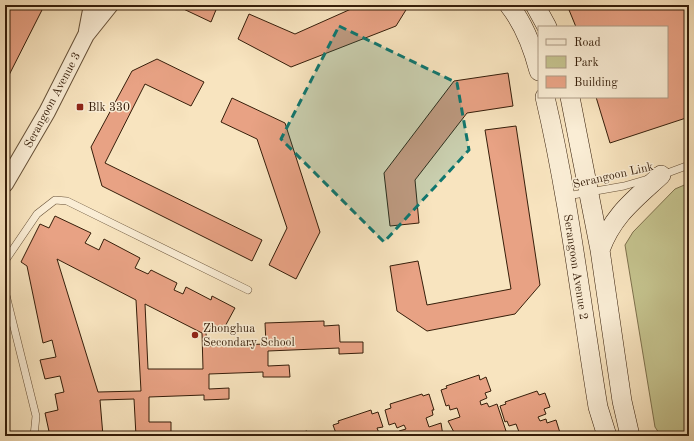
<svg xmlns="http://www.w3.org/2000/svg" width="694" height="441" font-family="'Old Standard TT',serif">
	<rect width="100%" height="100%" fill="#f8e4bf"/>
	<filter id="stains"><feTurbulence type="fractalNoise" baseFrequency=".005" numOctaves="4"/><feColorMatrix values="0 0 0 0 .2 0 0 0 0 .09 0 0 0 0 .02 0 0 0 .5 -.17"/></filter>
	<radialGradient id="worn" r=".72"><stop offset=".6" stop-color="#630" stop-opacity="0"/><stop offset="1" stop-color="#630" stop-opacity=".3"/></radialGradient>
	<path fill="#c4c28d" stroke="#7d704c" d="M689,183V436H661L655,427L625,245L633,232L675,189Z"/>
	<path fill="#e8a284" stroke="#361e0a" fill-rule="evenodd" d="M5,5H36L43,8L5,83Z
		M175,5H218L211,22Z
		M360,5H409L396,26L291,67L238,39L249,14L295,34Z
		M567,5H689V117L610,143L596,97H667V27H576Z
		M157,59L204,82L191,106L145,84L105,163L262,240L252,261L102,186L91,147L132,71Z
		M508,73L513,106L467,113L415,180L419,223L390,226L384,173L454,81Z
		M232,98L285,123L320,232L296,279L269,265L287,228L257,139L221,122Z
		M516,126L540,285L515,314L427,331L397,311L390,266L418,261L427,305L511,289L485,130Z
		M55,216L91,233L85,243L99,250L104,239L140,258L135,268L148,274L151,270L177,283L174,290L183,294L186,287L211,300L212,296L235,308L222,332L210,326L206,333L207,346L266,344L265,323L324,321V326L339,325L340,342H363V353L339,354V348L268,351V366L289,365L290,377H263V372L209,374V389L229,388V399L204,400V395L149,397V422H171V436H136L134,399L100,400L103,436H50L45,413L58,410L55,394L64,392L60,376L45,379L40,360L56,357L52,340L43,343L27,266L21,262L40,224L49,228ZM57,259L136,300L141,391L98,392ZM145,304L202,333L203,369H148Z
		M479,375L480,380L486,377L491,391L485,393L487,398L480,401L481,405L487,403L489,407L497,404L506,431L490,436H485L483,432L477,434L478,436H456L448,421L460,417L457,408L450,410L449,405L446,406L441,390L447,388L446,386Z
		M537,391L539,395L545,393L550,407L544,409L546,414L538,417L540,421L546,419L547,423L556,420L561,436H508L519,432L516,424L509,426L507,421L505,422L500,406L506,404L505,402Z
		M422,394L423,396L429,394L434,410H432L433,415L426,418L429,427L441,423L443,436H399H401L399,431L406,429L404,425L397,428L395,423L389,425L385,410L391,408L390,404Z
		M371,410L372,414L378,412L383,427L377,428L379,433L372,436H337L333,425L339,423L338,421Z
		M307,431L308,436H286Z"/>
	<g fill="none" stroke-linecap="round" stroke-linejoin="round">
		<defs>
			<path id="service" d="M662,175L689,165
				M567,196L624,186L648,179
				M5,261L37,214L55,200L67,201L248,290
				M5,291L36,416L34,436"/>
			<path id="tertiary" d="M87,31L92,5
				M5,184L47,112L86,35L110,5"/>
			<path id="secondary" d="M509,5C524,24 533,48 539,71
				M535,5L547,27
				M545,97C569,199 581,304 598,407L607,436
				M570,97L600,250L622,401L630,436
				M600,250C613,215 634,200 661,175"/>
		</defs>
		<use href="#service" stroke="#665037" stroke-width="8"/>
		<use href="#tertiary" stroke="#665037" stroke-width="18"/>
		<use href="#secondary" stroke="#361e0a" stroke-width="20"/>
		<use href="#service" stroke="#faedd5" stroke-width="7"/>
		<use href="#tertiary" stroke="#faedd5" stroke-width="16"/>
		<use href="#secondary" stroke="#faedd5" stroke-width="19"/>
	</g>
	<path fill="#0f766e" fill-opacity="0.2" stroke="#0f766e" stroke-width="3" stroke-dasharray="8 5" stroke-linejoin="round" d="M339,26L457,83L469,150L384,242L281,139Z"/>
	<g fill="#8f2418" stroke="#faedd5" stroke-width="1.5">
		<rect x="76" y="103" width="8" height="8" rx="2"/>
		<circle cx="195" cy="335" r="4"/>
	</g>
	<g text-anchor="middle" stroke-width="3" stroke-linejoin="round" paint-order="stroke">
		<g font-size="12" fill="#361e0a" stroke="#faedd5">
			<text transform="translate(52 100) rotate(-62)" y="4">Serangoon Avenue 3</text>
			<text transform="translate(613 175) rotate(-13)" y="4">Serangoon Link</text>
			<text transform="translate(576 267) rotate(81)" y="4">Serangoon Avenue 2</text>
		</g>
		<g font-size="12" fill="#361e0a" stroke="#faedd5" text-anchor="start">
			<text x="88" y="111">Blk 330</text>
			<text x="203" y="332">Zhonghua<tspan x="203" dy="14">Secondary School</tspan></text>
		</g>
	</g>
	<rect width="694" height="441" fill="none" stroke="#f8e4bf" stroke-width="20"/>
	<rect x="6" y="6" width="682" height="429" fill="none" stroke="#361e0a" stroke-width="2"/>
	<rect x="10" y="10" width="674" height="421" fill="none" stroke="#361e0a"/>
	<rect x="538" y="26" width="130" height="72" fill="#faedd5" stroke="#ac9a84"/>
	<rect x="546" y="39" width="20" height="6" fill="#faedd5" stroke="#ac9a84"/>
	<text x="574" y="46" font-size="12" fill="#361e0a">Road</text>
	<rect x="546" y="56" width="20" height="12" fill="#c4c28d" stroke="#ac9a84"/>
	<text x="574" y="66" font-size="12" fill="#361e0a">Park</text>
	<rect x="546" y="76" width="20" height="12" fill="#e8a284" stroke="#ac9a84"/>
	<text x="574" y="86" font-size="12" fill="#361e0a">Building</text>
	<rect width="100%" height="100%" filter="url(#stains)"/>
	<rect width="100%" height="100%" fill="url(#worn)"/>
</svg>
